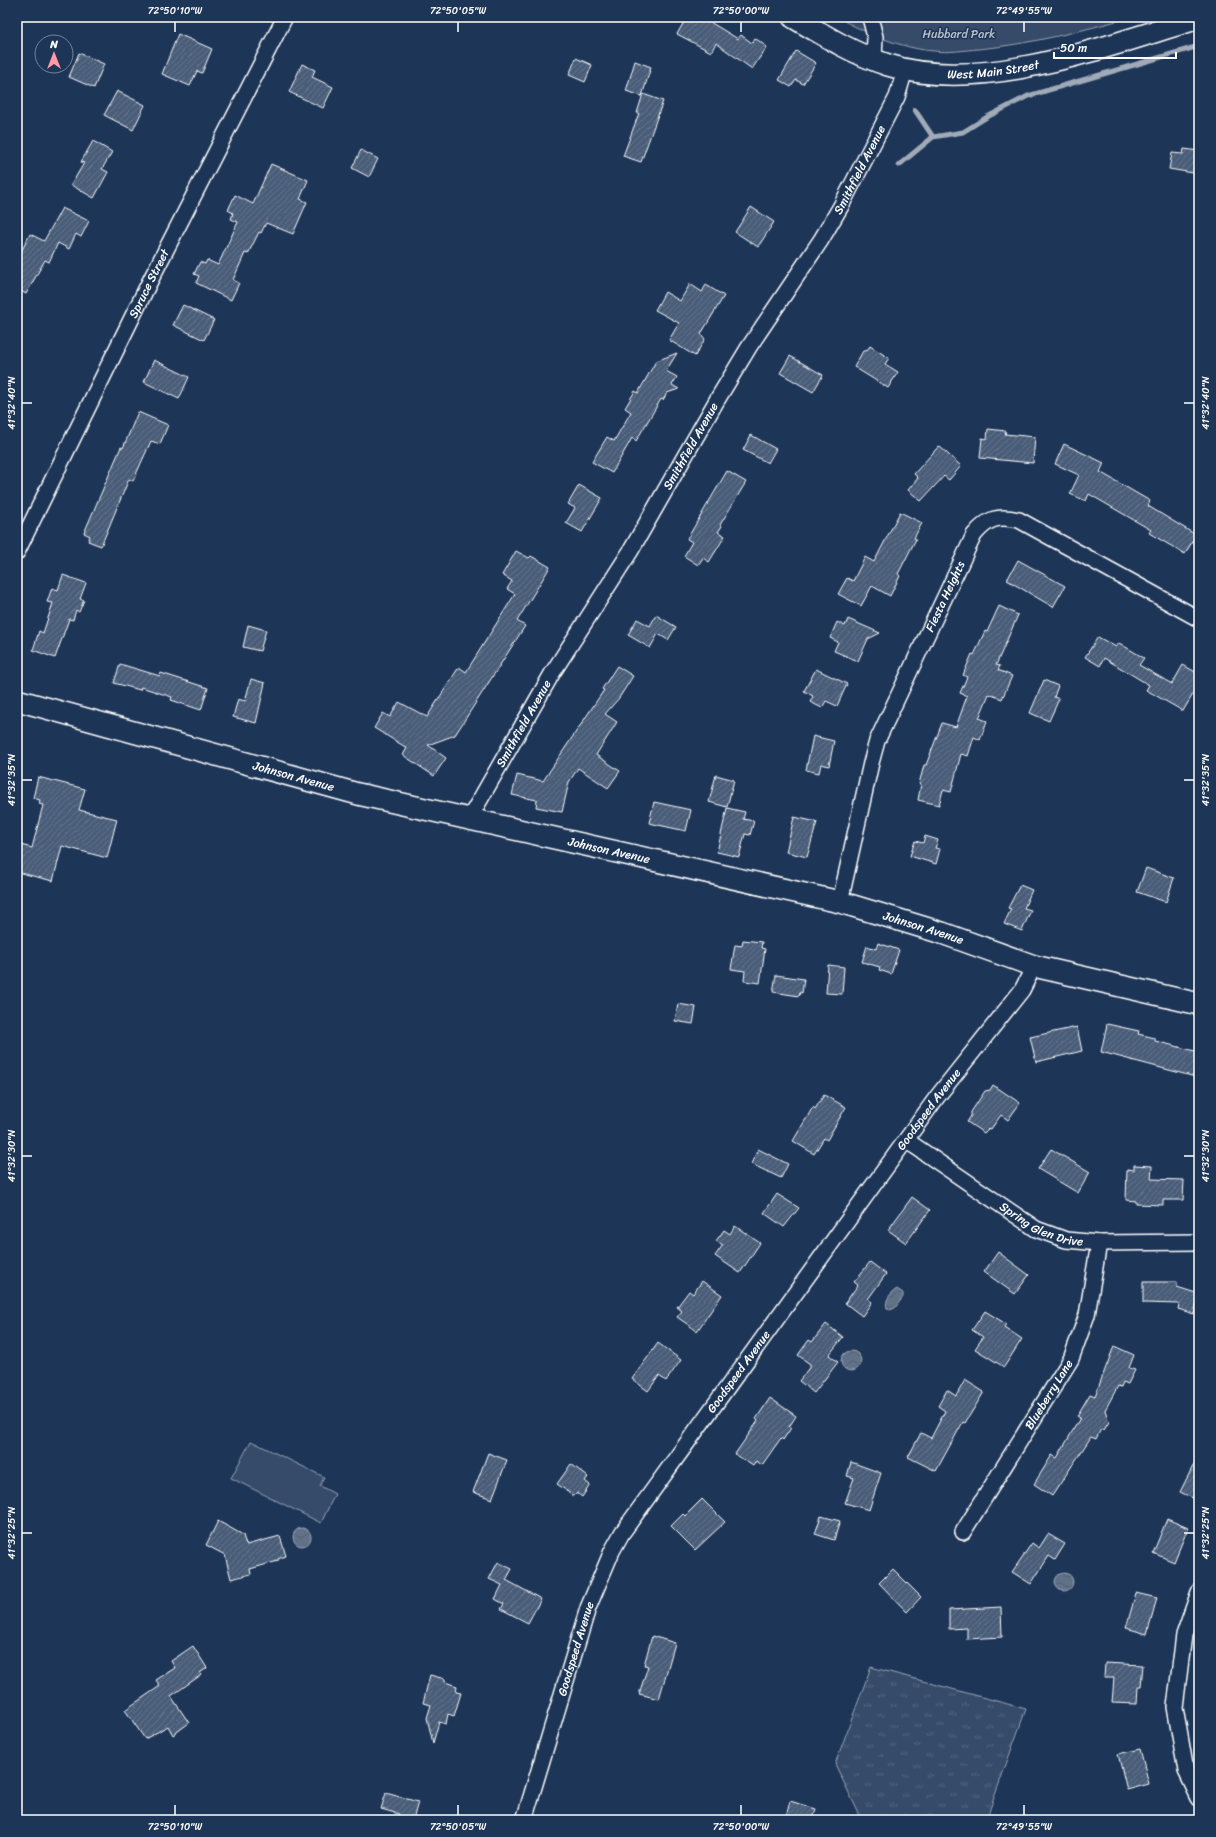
<svg xmlns="http://www.w3.org/2000/svg" width="1216" height="1837" font-family="Sriracha,sans-serif">
	<defs>
		<pattern id="grass-tufts" width="24" height="20" patternUnits="userSpaceOnUse"><rect width="24" height="20" fill="#364b69"/><path d="M3 7l-1-3M5 7V3M7 7l1-3M15 17l-1-3M17 17v-4M19 17l1-3" fill="none" stroke="#546680"/></pattern>
		<pattern id="water-waves" width="16" height="10" patternUnits="userSpaceOnUse"><rect width="16" height="10" fill="#617289"/><path d="M0 5q4-4 8 0t8 0" fill="none" stroke="#555d67"/></pattern>
		<pattern id="building-hatch" width="6" height="6" patternUnits="userSpaceOnUse"><rect width="6" height="6" fill="#4a5d79"/><path d="M-1 1l2-2M0 6l6-6M5 7l2-2" fill="none" stroke="#65758d"/></pattern>
	</defs>
	<rect width="100%" height="100%" fill="#1d3557"/>
	<filter id="ink" filterUnits="userSpaceOnUse"><feTurbulence type="fractalNoise" baseFrequency=".025" numOctaves="2"/><feDisplacementMap in="SourceGraphic" scale="8" xChannelSelector="R" yChannelSelector="G"/><feConvolveMatrix kernelMatrix="1 2 1 2 8 2 1 2 1" color-interpolation-filters="sRGB"/></filter>
	<g filter="url(#ink)">
		<path fill="url(#grass-tufts)" stroke="#9aa5b4" d="M871,1667L1026,1709L986,1820H862L835,1764Z"/>
		<path fill="#364b69" stroke="#9aa5b4" d="M837,17H1131C1081,31 1031,44 979,49C964,50 949,53 934,51C903,49 863,32 837,17Z
			M251,1441L324,1477L320,1486L335,1494L321,1523L231,1478Z"/>
		<path fill="url(#water-waves)" stroke="#a0aab8" d="M897,1289L903,1293V1297L895,1308L890,1310L887,1308C884,1301 891,1292 897,1289Z
			M841 1361a10 10 0 1 1 20 0a10 10 0 1 1-20 0Z
			M293 1537a9 9 0 1 1 18 0a9 9 0 1 1-18 0Z
			M1055 1582a9 9 0 1 1 18 0a9 9 0 1 1-18 0Z"/>
		<g fill="none" stroke-linecap="round" stroke-linejoin="round">
			<path stroke="#a0aab8" stroke-width="5" d="M915,110L933,137
				M899,165L933,137L963,132L987,117L1028,96L1199,46"/>
		</g>
		<path fill="url(#building-hatch)" stroke="#fff" d="M687,17H713L710,22L738,39L741,35L752,43L755,38L767,47L752,69L716,43L711,52L677,34Z
			M178,34L212,49L202,73L197,71L190,86L162,74Z
			M796,51L816,63L803,84L796,80L791,87L779,80Z
			M79,53L104,64L94,88L69,77Z
			M576,58L592,65L585,82L569,75Z
			M635,61L651,67L642,96L626,91Z
			M302,64L315,70L312,77L333,87L323,108L289,92Z
			M117,91L145,105L133,130L104,115Z
			M643,94L663,101L641,162L623,156L639,113H637Z
			M93,141L112,152L102,169L108,172L94,198L71,185L84,163L81,162Z
			M1184,149L1199,151V174L1169,169L1172,153L1183,154Z
			M361,150L378,159L369,177L352,168Z
			M271,164L308,180L300,199L307,202L293,234L266,223L261,233L259,232L248,254L245,253L233,280L239,283L231,300L196,283L199,276L194,274L200,262L205,264L207,260L218,265L238,222L231,219L233,213L228,210L235,195L253,204Z
			M751,207L774,222L758,247L735,232Z
			M62,208L89,221L81,237L76,234L69,249L58,243L49,262L45,260L26,294L17,289V260L30,234L44,241Z
			M690,284L702,292L706,285L724,296L701,334L705,339L695,356L669,340L679,323L655,310L665,292L680,301Z
			M183,305L214,320L204,340L173,325Z
			M870,346L889,358L885,364L898,372L888,388L854,367L863,351H866Z
			M677,353L666,371L677,377L672,385L679,389L667,393L663,400L661,399L636,441L632,438L612,473L592,462L607,437L614,441L631,412L625,408L635,391L638,393L656,361Z
			M790,356L823,375L813,392L780,373Z
			M154,360L189,377L179,399L144,382Z
			M138,412L168,425L160,444L151,441L133,481L129,479L101,546L88,541L90,536L84,533L121,447L123,448Z
			M988,429L1006,431L1005,434L1035,437L1033,463L980,458L982,438L987,439Z
			M751,435L776,449L768,463L743,450Z
			M1064,444L1104,463L1100,472L1150,501L1148,506L1196,535L1185,554L1149,533L1151,530L1089,494L1086,501L1070,494L1079,475L1055,464Z
			M939,446L961,466L949,480L944,476L921,501L908,490L918,478L914,474Z
			M727,471L746,482L720,525L722,526L718,532L725,536L709,562L703,558L698,565L684,556L692,542L687,539Z
			M579,485L602,498L582,532L566,523L575,508L568,504Z
			M900,512L922,523L914,538L916,539L898,574L900,576L890,596L872,586L861,606L838,594L847,578L853,581L865,557L874,562Z
			M516,551L529,558L531,556L550,567L517,621L525,626L455,735L428,745L446,758L434,776L403,755L407,748L374,728L383,713L390,717L399,702L427,717L459,667L466,672L515,594L507,589L512,581L502,575Z
			M1018,560L1065,586L1053,607L1007,580Z
			M63,575L86,583L80,599L84,600L79,612L76,610L73,620L69,619L55,658L33,650L39,631L43,633L53,603L47,602L52,588L58,590Z
			M999,606L1018,615L996,665L1000,666L998,670L1012,676L1002,699L989,694L979,718L987,721L980,740L974,737L968,756L961,754L951,792L943,790L939,805L918,800L921,784H919L924,765H926L942,723L956,727L967,696L960,693L967,677L963,675L972,654L974,655L985,631L987,632Z
			M656,615L676,627L668,640L658,634L650,648L628,635L637,619L650,626Z
			M848,619L880,633L868,639L858,661L834,651L838,642L830,638L837,622L845,626Z
			M248,625L266,630L260,651L243,647Z
			M1098,637L1116,647L1119,643L1144,658L1139,665L1172,684L1183,665L1199,674V684L1183,711L1146,690L1149,685L1104,658L1100,666L1085,657Z
			M120,664L160,676L161,673L208,688L201,710L171,700L172,697L141,687L140,690L114,683Z
			M617,666L633,676L619,698L605,714L617,722L596,755L620,771L608,788L578,768L569,782L562,812L536,807L537,800L512,795L517,775L543,781L604,690L602,689Z
			M816,669L847,684L837,706L826,701L822,708L810,702L813,696L804,691Z
			M251,679L265,683L256,723L233,717L238,699L245,701Z
			M1044,680L1058,686L1054,697L1059,699L1049,721L1030,713Z
			M813,736L834,741L829,766L821,764L819,773L806,770Z
			M716,775L734,780L727,807L709,802Z
			M38,777L85,789L79,810L117,819L107,858L62,846L53,881L17,872V844L32,848L43,805L39,804L40,800L33,798Z
			M654,802L691,810L686,831L649,823Z
			M727,808L745,812L743,819L754,821L750,835L745,834L739,857L717,852Z
			M794,817L817,822L807,857L786,852Z
			M925,836L938,840L935,848L940,849L936,864L910,856L915,841L923,843Z
			M1146,868L1174,878L1166,902L1137,892Z
			M1020,885L1032,890L1024,908L1031,910L1022,931L1004,924L1011,909L1008,908Z
			M743,940L762,942L761,948L765,949L760,983L744,981L745,971L731,969L735,945L742,946Z
			M878,943L899,950L891,974L879,970L880,967L862,962L867,946L876,949Z
			M828,965L844,967L842,994L826,993Z
			M776,975L804,979L802,993L800,992L799,996L773,992Z
			M678,1004L696,1007L693,1024L675,1021Z
			M1107,1024L1139,1031L1138,1034L1155,1038V1041L1199,1052V1078L1101,1052Z
			M1077,1027L1082,1051L1036,1062L1030,1037Z
			M993,1085L1020,1103L1008,1120L1001,1115L991,1129L989,1128L984,1133L967,1122L971,1116V1112L985,1091L990,1090Z
			M824,1095L846,1107L827,1140L824,1138L814,1154L793,1141L813,1107L815,1109Z
			M758,1149L788,1164L781,1178L751,1164Z
			M1051,1149L1090,1172L1078,1193L1038,1169Z
			M1134,1165L1152,1166L1151,1179L1184,1180L1183,1200H1163V1205L1136,1204V1201L1126,1200L1127,1169L1134,1170Z
			M777,1194L799,1208L784,1227L764,1213Z
			M912,1197L930,1210L906,1243L888,1230Z
			M735,1226L760,1243L740,1273L715,1256L723,1245L716,1241L724,1230L730,1234Z
			M998,1252L1029,1275L1015,1294L984,1272Z
			M870,1262L886,1274L868,1299L872,1302L862,1316L845,1303L858,1285L854,1282Z
			M702,1281L722,1295L697,1331L677,1317L682,1311L677,1307L689,1291L693,1294Z
			M1143,1282H1177V1287L1199,1294L1194,1314L1178,1309L1179,1304L1143,1303Z
			M985,1311L1006,1324L1004,1327L1022,1339L1004,1367L975,1349L983,1337L972,1330Z
			M826,1324L843,1337L829,1355L838,1362L814,1393L799,1381L811,1365L798,1355L809,1340L812,1342Z
			M658,1343L681,1360L666,1381L659,1376L648,1391L632,1379Z
			M1114,1346L1134,1355L1129,1368L1135,1370L1128,1384L1123,1382L1121,1387L1118,1386L1105,1410L1109,1422L1104,1430L1101,1429L1096,1439L1091,1437L1052,1496L1034,1484L1052,1455L1057,1458L1080,1418L1077,1416L1090,1394L1095,1396Z
			M965,1380L984,1392L965,1423L963,1422L936,1471L908,1457L921,1433L931,1438L945,1411L938,1406L947,1390L956,1396Z
			M770,1398L796,1416L789,1427L791,1428L783,1440L781,1438L762,1465L756,1461L753,1466L735,1454L758,1421L756,1419Z
			M488,1453L507,1460L492,1499L473,1492Z
			M1199,1454V1501L1180,1492Z
			M851,1462L881,1473L869,1510L845,1503L854,1478L847,1476Z
			M571,1464L588,1477L585,1481L590,1485L582,1497L577,1493L574,1496L557,1484Z
			M702,1499L725,1522L695,1550L671,1526L683,1514L685,1516Z
			M821,1516L840,1521L834,1540L815,1534Z
			M1167,1519L1188,1528L1174,1562L1153,1553Z
			M218,1521L243,1535L246,1545L280,1536L286,1556L278,1559V1561L250,1569L251,1574L231,1579L225,1555L206,1545Z
			M1048,1534L1065,1544L1055,1560L1049,1556L1031,1584L1012,1572L1032,1543L1039,1548Z
			M498,1562L512,1569L506,1580L541,1599L528,1623L501,1609L504,1604L495,1599L502,1585L489,1579Z
			M893,1569L921,1597L907,1612L879,1583Z
			M1136,1593L1157,1598L1147,1634L1126,1628Z
			M1001,1607L1002,1637L967,1639V1628L949,1629V1610Z
			M652,1636L675,1643L659,1699L639,1694L648,1666L644,1665Z
			M193,1646L207,1668L200,1673L201,1675L171,1696L189,1723L173,1735L168,1726L145,1739L125,1710L160,1686L156,1680L175,1668L171,1661Z
			M1105,1663L1143,1665L1141,1686H1138L1137,1704L1112,1703L1114,1678H1104Z
			M430,1675L445,1679V1682L457,1686L456,1692L461,1693L454,1716L448,1714L446,1724L439,1722L433,1743L427,1718L431,1705L423,1703Z
			M1140,1749L1149,1784L1127,1790L1118,1754Z
			M386,1793L418,1802L413,1820H397L399,1814L381,1809Z
			M790,1801L816,1809L812,1820H785Z"/>
		<g fill="none" stroke-linecap="round" stroke-linejoin="round">
			<defs>
				<g id="street">
					<path d="M870,17L875,37L874,60"/>
					<path id="s1" d="M17,552L150,281L285,17"/>
					<path id="s2" d="M469,819L553,672L630,552L717,400L749,347L821,240L841,206L897,97L905,70"/>
					<path id="s3" d="M840,902L871,763L877,741L974,535C988,518 998,515 1019,520L1199,619"/>
					<path id="s4" d="M906,1140L1036,1229L1066,1240L1099,1243L1199,1242"/>
					<path id="s5" d="M963,1532L1071,1359L1087,1315L1099,1243"/>
					<path d="M1199,1592L1184,1635L1175,1707L1186,1771L1199,1798"/>
					<path id="s6" d="M524,1820L588,1608L612,1551L622,1533L937,1097L1022,990L1034,966"/>
				</g>
				<g id="secondary">
					<path id="s7" d="M793,17C823,35 854,54 888,65C982,95 1108,45 1199,18"/>
					<path id="s8" d="M17,700L358,794L840,902L942,933L1034,966L1199,1004"/>
				</g>
			</defs>
			<use href="#street" stroke="#fff" stroke-width="18"/>
			<use href="#secondary" stroke="#fff" stroke-width="24"/>
			<use href="#street" stroke="#1d3557" stroke-width="15"/>
			<use href="#secondary" stroke="#1d3557" stroke-width="21"/>
		</g>
	</g>
	<path fill="none" stroke="#fff" stroke-width="1.5" d="M175,22V32M458,22V32M741,22V32M1024,22V32M22,403H32M1184,403H1194M22,780H32M1184,780H1194M22,1156H32M1184,1156H1194M22,1533H32M1184,1533H1194M175,1805V1815M458,1805V1815M741,1805V1815M1024,1805V1815"/>
	<g text-anchor="middle" stroke-width="3" stroke-linejoin="round" paint-order="stroke">
		<g font-size="12" fill="#b9c0ca" stroke="#1d3557">
			<text x="959" y="38">Hubbard Park</text>
		</g>
		<g font-size="12" fill="#fff" stroke="#1d3557">
			<text dy="4" stroke="none"><textPath href="#s7" startOffset="213">West Main Street</textPath></text>
			<text dy="4" stroke="none"><textPath href="#s2" startOffset="758">Smithfield Avenue</textPath></text>
			<text dy="4" stroke="none"><textPath href="#s1" startOffset="299">Spruce Street</textPath></text>
			<text dy="4" stroke="none"><textPath href="#s2" startOffset="434">Smithfield Avenue</textPath></text>
			<text dy="4" stroke="none"><textPath href="#s3" startOffset="325">Fiesta Heights</textPath></text>
			<text dy="4" stroke="none"><textPath href="#s2" startOffset="110">Smithfield Avenue</textPath></text>
			<text dy="4" stroke="none"><textPath href="#s8" startOffset="287">Johnson Avenue</textPath></text>
			<text dy="4" stroke="none"><textPath href="#s8" startOffset="611">Johnson Avenue</textPath></text>
			<text dy="4" stroke="none"><textPath href="#s8" startOffset="935">Johnson Avenue</textPath></text>
			<text dy="4" stroke="none"><textPath href="#s6" startOffset="827">Goodspeed Avenue</textPath></text>
			<text dy="4" stroke="none"><textPath href="#s4" startOffset="161">Spring Glen Drive</textPath></text>
			<text dy="4" stroke="none"><textPath href="#s6" startOffset="503">Goodspeed Avenue</textPath></text>
			<text dy="4" stroke="none"><textPath href="#s5" startOffset="162">Blueberry Lane</textPath></text>
			<text dy="4" stroke="none"><textPath href="#s6" startOffset="179">Goodspeed Avenue</textPath></text>
		</g>
	</g>
	<rect width="1216" height="1837" fill="none" stroke="#1d3557" stroke-width="44"/>
	<g transform="translate(54 54)"><circle r="19" fill="#1d3557" stroke="#77869a"/>
	<path d="M0-3L7 15L0 10L-7 15Z" fill="#ff9aa2"/>
	<text y="-6" font-size="11" font-weight="bold" text-anchor="middle" fill="#ffffff">N</text>
	</g>
	<path d="M1054 52v6h122v-6" fill="none" stroke="#ffffff" stroke-width="2"/>
	<text x="1060" y="52" font-size="12" fill="#ffffff" stroke="#1d3557" stroke-width="3" paint-order="stroke">50 m</text>
	<rect x="22" y="22" width="1172" height="1793" fill="none" stroke="#fff" stroke-width="1.5"/>
	<g font-size="10" text-anchor="middle" fill="#fff">
		<text x="175" y="14">72°50'10"W</text>
		<text x="458" y="14">72°50'05"W</text>
		<text x="741" y="14">72°50'00"W</text>
		<text x="1024" y="14">72°49'55"W</text>
		<text transform="translate(11 403) rotate(-90)" y="4">41°32'40"N</text>
		<text transform="translate(1205 403) rotate(-90)" y="4">41°32'40"N</text>
		<text transform="translate(11 780) rotate(-90)" y="4">41°32'35"N</text>
		<text transform="translate(1205 780) rotate(-90)" y="4">41°32'35"N</text>
		<text transform="translate(11 1156) rotate(-90)" y="4">41°32'30"N</text>
		<text transform="translate(1205 1156) rotate(-90)" y="4">41°32'30"N</text>
		<text transform="translate(11 1533) rotate(-90)" y="4">41°32'25"N</text>
		<text transform="translate(1205 1533) rotate(-90)" y="4">41°32'25"N</text>
		<text x="175" y="1830">72°50'10"W</text>
		<text x="458" y="1830">72°50'05"W</text>
		<text x="741" y="1830">72°50'00"W</text>
		<text x="1024" y="1830">72°49'55"W</text>
	</g>
</svg>
